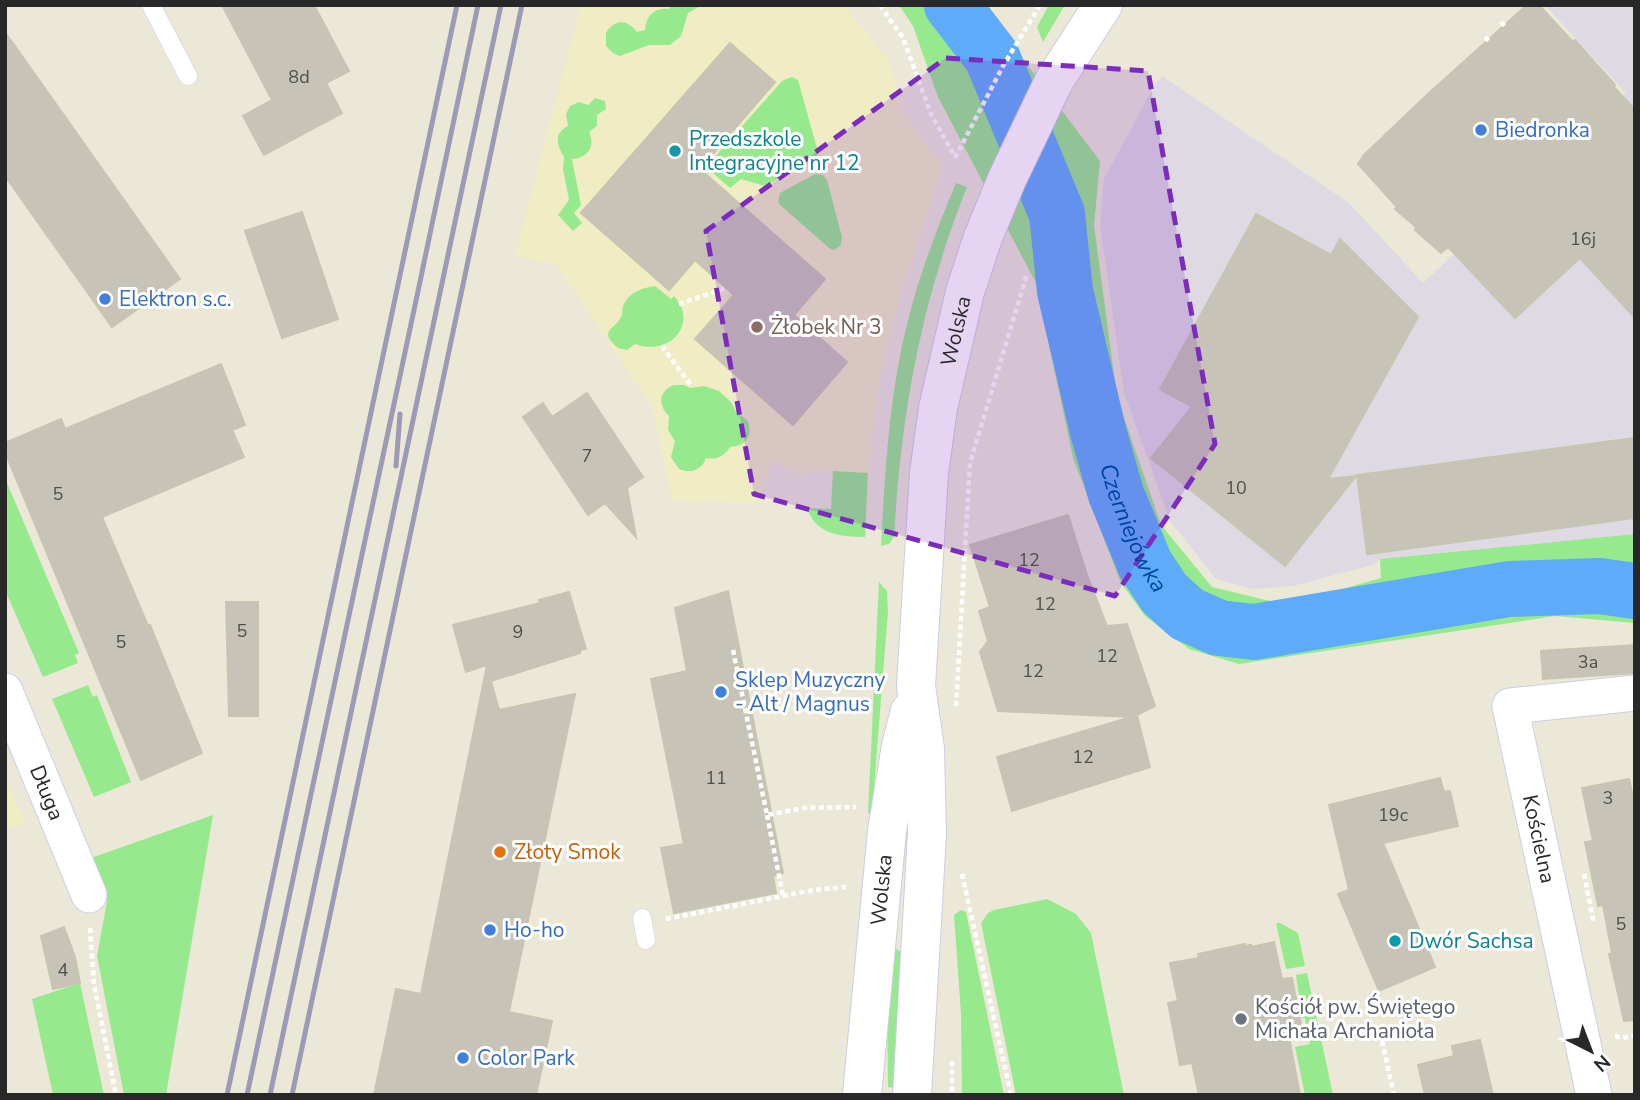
<svg xmlns="http://www.w3.org/2000/svg" width="1640" height="1100" font-family="'Nunito Sans',sans-serif">
	<rect width="100%" height="100%" fill="#ece8d7"/>
	<path fill="#ded9e3" d="M1545,5H1635V534L1381,559L1372,565L1293,586L1253,589L1216,579L1170,521L1124,393L1100,224L1104,179L1154,86L1162,76L1349,203L1423,283L1626,93Z"/>
	<path fill="#f0ecc4" d="M581,5H844L888,60L903,113L943,166L897,306L880,378L868,473L808,471L805,477L772,461L763,489V503L672,500L652,407L556,264L515,256Z
		M5,776L25,824L5,829Z"/>
	<path fill="#97e98d" d="M671,5H702L688,13L681,36L670,45H649L620,56L613,53L606,46V33C614,19 627,19 637,32L645,30C646,16 654,7 669,9Z
		M899,5H982L1100,161L1094,225L1117,397L1161,525L1212,587L1286,605L1381,578L1380,559L1635,534V623L1555,616L1239,664L1189,649L1145,616L1121,583L1073,458L1036,283L938,97L913,26Z
		M1049,5H1065L1043,42L1037,27Z
		M792,77L798,80L818,152L817,158L765,186L741,179L730,188L706,167L782,81Z
		M595,98L605,101L606,109L597,115V126L589,132C596,147 587,158 572,159L581,205L574,213L582,223L573,231L558,215L569,200L563,169L564,157C556,145 554,133 568,126L566,114L570,106L579,102L588,105Z
		M815,174L823,175L827,180L842,237L841,245L834,250L829,248L778,203L780,193Z
		M956,183L967,187C921,302 901,414 894,537L889,544L881,546C885,472 889,396 907,324C919,276 937,228 956,183Z
		M655,286L671,299L674,296C699,323 670,357 635,344L627,350L618,348C597,330 615,330 621,317C623,314 622,310 623,306C629,292 642,288 655,286Z
		M674,385H684L690,388L704,386L719,391L731,402L736,412L748,421C753,435 746,447 730,447C724,456 718,460 706,458C702,470 691,474 679,469L671,457L675,441L668,430L669,416C658,406 658,391 674,385Z
		M833,471L868,473L865,537C840,537 815,534 807,508L831,509Z
		M5,478L79,653L75,655L78,663L43,677L5,590Z
		M879,582L887,591L888,611L872,813H868Z
		M88,685L93,697L97,695L131,782L94,797L52,699Z
		M213,815L166,1095H124L97,956L107,901L91,858Z
		M1047,899L1076,914L1091,933L1124,1095H1016L981,923L988,913L994,910Z
		M961,910L966,912L1004,1095H962L961,1014L954,915Z
		M1276,923H1280L1298,933L1305,966L1286,969Z
		M895,948L900,951L902,963L896,1088L888,1087L887,993Z
		M1307,973L1333,1095H1305L1295,1047L1310,1044L1308,1037L1312,1036L1309,1023L1306,1024L1305,1018H1302L1296,975Z
		M80,983L104,1095H53L32,999Z"/>
	<g fill="none" stroke-linecap="round" stroke-linejoin="round">
		<path stroke="#5eabfa" stroke-width="56" id="s1" d="M952,5L992,57L1057,214L1065,291L1098,431L1116,494L1145,564L1164,593L1187,614L1219,628L1254,632L1509,589L1599,586L1635,591"/>
	</g>
	<path fill="#c7c4b7" stroke="#c7c5b1" stroke-width="2" d="M222,5H314L349,71L326,83L342,113L264,155L243,116L272,100Z
		M1527,5H1539L1573,42L1575,40L1615,85L1614,87L1635,110V318L1580,258L1515,318L1448,247L1441,253L1415,230L1416,227L1395,209L1397,207L1358,164L1364,155L1429,93Z
		M5,32L180,279L112,327L5,176Z
		M730,43L775,82L700,169L825,279L794,315L847,362L793,425L695,339L734,295L695,260L669,290L581,213Z
		M302,212L338,319L282,338L245,231Z
		M1256,214L1331,255L1340,239L1418,317L1328,479L1356,476L1285,566L1151,458L1192,407L1160,389Z
		M221,364L245,425L232,430L244,457L102,517L148,626L150,625L202,753L141,780L5,452V443L61,419L65,429Z
		M587,393L643,477L627,488L636,537L605,503L588,515L523,417L543,403L552,417Z
		M1635,438V518L1367,554L1357,475Z
		M1068,515L1087,575L1107,626L1127,624L1155,706L1135,716L1137,715L1150,767L1012,811L997,757L1131,717L998,711L980,652L988,641L979,611L990,607L970,545Z
		M728,591L783,873L773,876L776,893L674,913L661,848L684,844L651,679L687,671L675,608Z
		M569,592L586,649L580,650V653L491,681L499,710L575,694L509,1012L552,1021L536,1095H374L396,989L421,994L487,665L466,672L453,625L540,603L539,600Z
		M226,602H258V716H229Z
		M1635,645V673L1543,679L1541,651Z
		M1440,778L1444,792L1450,791L1458,826L1383,843L1435,967L1379,991L1338,894L1349,890L1329,805Z
		M1629,779L1635,807V1020L1624,1021L1609,954L1612,953L1603,905L1598,906L1585,842L1593,841L1582,788Z
		M64,927L75,957L80,983L53,989L41,936Z
		M1274,942L1282,979L1292,978L1303,1034L1289,1037L1300,1095H1199L1192,1063L1180,1065L1168,1003L1178,1001L1170,963L1199,958L1198,954L1245,944V946L1251,945V947Z
		M1480,1040L1493,1095H1425L1418,1065L1454,1056L1452,1046Z"/>
	<g fill="none" stroke-linecap="round" stroke-linejoin="round">
		<defs>
			<path id="service" d="M151,5L188,76
				M642,918L646,940"/>
			<g id="minor">
				<path id="s2" d="M5,691L89,895"/>
				<path d="M1594,1095L1510,706L1635,693"/>
			</g>
			<g id="tertiary">
				<path id="s3" d="M862,1095L887,831L901,746L910,711"/>
				<path id="s4" d="M912,1095L927,834L925,749L916,686L929,473L938,408L965,292L982,240L1007,179L1054,81L1103,5"/>
			</g>
		</defs>
		<use href="#service" stroke="#cecce3" stroke-width="19"/>
		<use href="#minor" stroke="#cecce3" stroke-width="37"/>
		<use href="#tertiary" stroke="#cecce3" stroke-width="40"/>
		<path stroke="#fff" stroke-width="4.5" stroke-dasharray="5 3.5" stroke-linecap="butt" d="M880,5L903,38L931,114L955,157
			M1501,22L1505,26
			M1485,37L1489,41
			M955,158L1003,66L1040,5
			M679,304L726,288
			M662,346L692,387
			M733,650L767,815L804,808L856,807
			M956,706L970,463L1027,274
			M767,815L783,896
			M962,874L1011,1095
			M1584,874L1594,924
			M666,919L814,890L846,887
			M90,928L94,984L116,1095
			M1615,1036L1623,1038L1635,1035
			M1382,1041L1394,1095
			M952,1061V1095
			M5,1092L6,1095"/>
		<use href="#service" stroke="#fff" stroke-width="18"/>
		<use href="#minor" stroke="#fff" stroke-width="35"/>
		<use href="#tertiary" stroke="#fff" stroke-width="38"/>
		<path stroke="#9c9ab4" stroke-width="5" d="M422,272L478,5
			M396,466L400,414
			M227,1095L457,5
			M247,1095L424,263
			M270,1095L501,5
			M292,1095L522,5"/>
	</g>
	<path fill="#7b2cbf" fill-opacity="0.2" stroke="#7b2cbf" stroke-width="5" stroke-dasharray="14 9" stroke-linejoin="round" d="M946,58L1148,71L1215,444L1115,596L754,494L706,231Z"/>
	<g fill="#3f7fe0" stroke="#fff" stroke-width="2.5">
		<circle cx="1481" cy="130" r="7"/>
		<circle cx="105" cy="299" r="7"/>
		<circle cx="721" cy="692" r="7"/>
		<circle cx="490" cy="930" r="7"/>
		<circle cx="463" cy="1058" r="7"/>
	</g>
	<g fill="#0f9aa8" stroke="#fff" stroke-width="2.5">
		<circle cx="675" cy="151" r="7"/>
		<circle cx="1395" cy="941" r="7"/>
	</g>
	<circle fill="#8d6e63" stroke="#fff" stroke-width="2.5" cx="757" cy="327" r="7"/>
	<circle fill="#e8710a" stroke="#fff" stroke-width="2.5" cx="500" cy="852" r="7"/>
	<circle fill="#6b7280" stroke="#fff" stroke-width="2.5" cx="1241" cy="1019" r="7"/>
	<g text-anchor="middle" stroke-width="6" stroke-linejoin="round" paint-order="stroke">
		<g font-size="18" fill="#504f4c">
			<text x="299" y="83">8d</text>
			<text x="1583" y="245">16j</text>
			<text x="587" y="462">7</text>
			<text x="1236" y="494">10</text>
			<text x="58" y="500">5</text>
			<text x="1029" y="566">12</text>
			<text x="1045" y="610">12</text>
			<text x="242" y="637">5</text>
			<text x="518" y="638">9</text>
			<text x="121" y="648">5</text>
			<text x="1107" y="662">12</text>
			<text x="1588" y="668">3a</text>
			<text x="1033" y="677">12</text>
			<text x="1083" y="763">12</text>
			<text x="716" y="784">11</text>
			<text x="1608" y="804">3</text>
			<text x="1393" y="821">19c</text>
			<text x="1621" y="930">5</text>
			<text x="63" y="976">4</text>
		</g>
		<g font-size="21" fill="#366cbe" stroke="#fff" text-anchor="start">
			<text x="1495" y="137">Biedronka</text>
			<text x="119" y="306">Elektron s.c.</text>
			<text x="735" y="687">Sklep Muzyczny<tspan x="735" dy="24">- Alt / Magnus</tspan></text>
			<text x="504" y="937">Ho-ho</text>
			<text x="477" y="1065">Color Park</text>
		</g>
		<g font-size="21" fill="#0d838f" stroke="#fff" text-anchor="start">
			<text x="689" y="146">Przedszkole<tspan x="689" dy="24">Integracyjne nr 12</tspan></text>
			<text x="1409" y="948">Dwór Sachsa</text>
		</g>
		<g font-size="21" fill="#785e54" stroke="#fff" text-anchor="start">
			<text x="771" y="334">Żłobek Nr 3</text>
		</g>
		<g font-size="21" fill="#282828" stroke="#fff">
			<text dy="7" stroke="none"><textPath href="#s4" startOffset="768">Wolska</textPath></text>
			<text dy="7" stroke="none"><textPath href="#s2" startOffset="110">Długa</textPath></text>
			<text transform="translate(1539 839) rotate(78)" y="7">Kościelna</text>
			<text dy="7" stroke="none"><textPath href="#s3" startOffset="206">Wolska</textPath></text>
		</g>
		<g font-size="21" fill="#c56008" stroke="#fff" text-anchor="start">
			<text x="514" y="859">Złoty Smok</text>
		</g>
		<g font-size="21" fill="#5b616d" stroke="#fff" text-anchor="start">
			<text x="1255" y="1014">Kościół pw. Świętego<tspan x="1255" dy="24">Michała Archanioła</tspan></text>
		</g>
		<g font-size="23" font-style="italic" fill="#0044a3" stroke="#fff">
			<text dy="8" stroke="none"><textPath href="#s1" startOffset="560">Czerniejówka</textPath></text>
		</g>
	</g>
	<rect width="1640" height="1100" fill="none" stroke="#282828" stroke-width="14"/>
	<g transform="translate(1591 1051) rotate(138)" stroke="#ffffff" stroke-width="5" paint-order="stroke">
	<path d="M0-5L12 26L0 18L-12 26Z" fill="#282828"/>
	<text y="-10" font-size="19" font-weight="bold" text-anchor="middle" fill="#282828">N</text>
	</g>
</svg>
